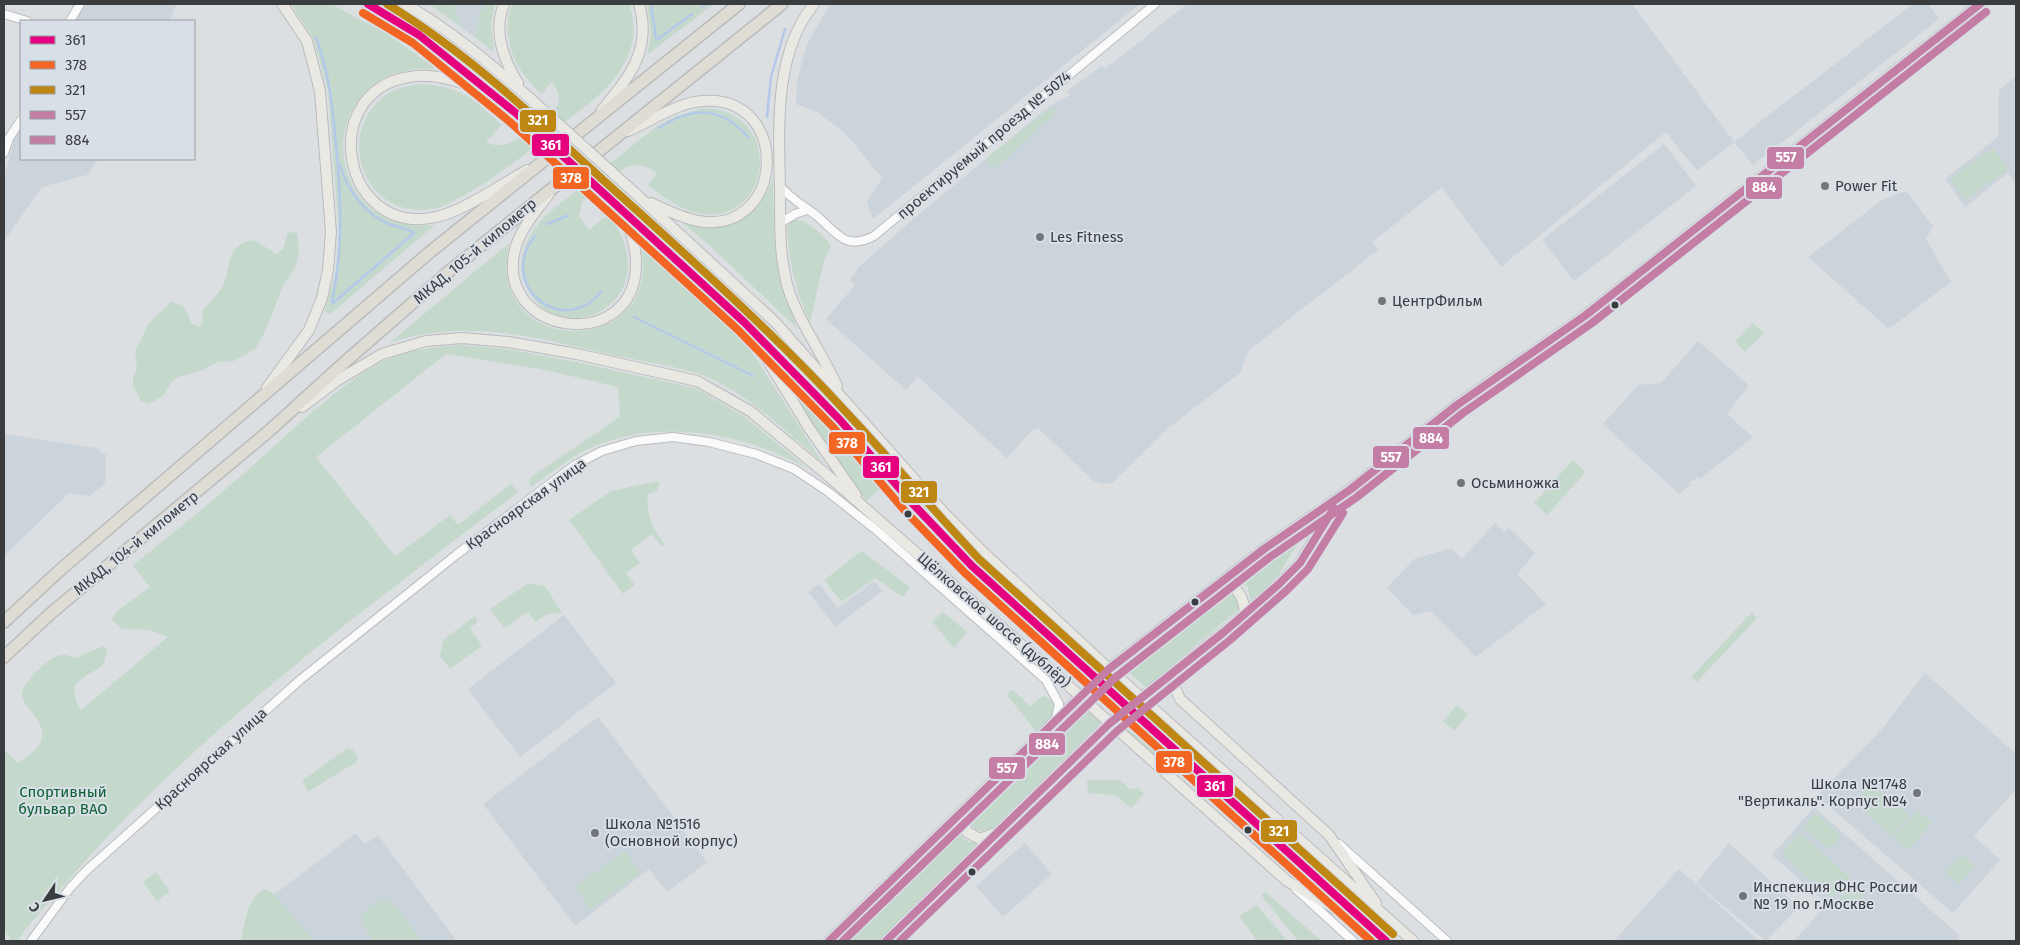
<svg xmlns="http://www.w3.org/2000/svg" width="2020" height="945" font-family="'Fira Sans',sans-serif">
	<rect width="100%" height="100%" fill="#dcdfe2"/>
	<path fill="#cbd3db" d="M87,4H176L170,21H74Z
		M453,4H486L484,11L480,10L476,38L462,28Z
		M830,4H1140L873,219L867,202L882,178L846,134L817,112L796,104L797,81L807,44Z
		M1187,4H1632L1734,142L1913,4H1928L1939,19L1753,165L1734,142L1697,171L1666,132L1501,267L1442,187L1372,242L1378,250L1249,350L1240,373L1167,429L1112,483L1104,484L1095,482L1038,428L1031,431L1007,458L918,377L906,390L826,319L855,285L850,280L860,266L912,220L1051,105L1070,95L1067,91L1102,66L1105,69Z
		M2016,76V184L2008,173L1965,207L1945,179L1998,137L1999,90Z
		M21,129V159H98L87,175L42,187L4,241V178L16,133Z
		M1664,144L1696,186L1574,281L1542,240Z
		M1906,191L1933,226L1926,239L1951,282L1889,329L1808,257L1882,200Z
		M1698,341L1749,385L1727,414L1753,437L1700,479L1698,477L1689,483L1690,486L1679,494L1603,424L1638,385L1661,383Z
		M4,434L96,448L106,455L105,483L90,496L69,493L4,556Z
		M1495,523L1504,532L1509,528L1535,553L1517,574L1546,604L1476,657L1431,611L1413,615L1387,588L1414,559L1451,548L1462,559Z
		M874,581L882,591L835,627L808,592L819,584L838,608Z
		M564,615L616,683L520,757L468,689Z
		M1925,673L2016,754V789L1974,836L2000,860L1953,913L1817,796L1881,730Z
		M598,717L707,862L667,892L649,869L575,926L483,804Z
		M1814,807L1960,936L1956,941H1794L1827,904L1772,855Z
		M356,833L365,844L378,835L457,941H305L272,896Z
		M1025,843L1052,874L1003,917L976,886Z
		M1729,843L1799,907L1766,941L1696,883Z
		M1679,869L1759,941H1614Z"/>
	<path fill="#c4d9cc" d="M291,4H331L387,34L434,67V69C311,61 315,237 435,225L329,315L325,310L336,271L339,232L328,90L313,38Z
		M429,4H453L462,28Z
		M486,4H495L491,25L494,49L492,51L476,38L480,10L484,11Z
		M512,4H629C636,23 635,44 625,62C619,73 611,84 602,92C589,105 572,116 558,128C528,152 500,175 466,194C455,200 445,207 432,209C368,220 333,140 382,98C406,78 445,82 470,98C481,106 492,116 502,125L486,142C506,153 524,134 540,122C545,117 554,113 557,106C561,98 558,88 551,82L542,94C516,73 499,36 512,4Z
		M647,4H714L647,55L651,34Z
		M1052,107L1056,108L1052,118L1043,123L997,167L989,165L987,160L989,156Z
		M702,108C788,109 771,229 698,213C679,209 663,197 648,185L657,173C647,165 638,164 626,167L585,199L582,203L579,216L589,230L608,214C674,301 558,357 526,286C513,258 528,236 546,215L657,126L674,117Z
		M1993,148L2008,169L1965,200L1950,179Z
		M773,178C774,237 773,274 798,329L711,247L683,223C725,236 758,220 773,178Z
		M795,219C808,222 826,235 831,247L824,260L810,323C795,289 788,259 787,222Z
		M636,230L736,327L822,462C785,431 746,391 699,374C675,366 647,362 622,357C547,340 462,315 388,344L509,243C481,366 683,359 636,230Z
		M288,232L297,233L299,250L296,266L283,286L264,334L255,349L234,361L217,362L203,370L179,377L172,382L163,396L149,404L141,401L133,386V377L137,369L135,352L149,323L171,302C185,304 187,312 192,324L200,327L203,320L202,311C209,303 217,296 222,287C233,266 224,243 255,240L276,254L283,249Z
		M1753,323L1764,333L1745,352L1735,341Z
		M462,345L507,349L576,362L695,388L745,417L808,469C745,432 656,417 588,449C568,459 550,474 531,487L529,480L531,477L620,417L618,387L540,369L446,354L316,457L395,556L450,515L458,525L511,484L518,492C367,608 208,723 81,866C59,891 36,915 17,941H12L4,929V750L18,763C26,757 40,749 42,738C45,721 27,711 22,697C19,684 49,658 60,655C65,654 70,656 75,658L104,646L107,650L104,664C85,680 63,679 81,710L168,637L149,630L122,629L112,620L116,612L150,587L133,565C177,530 220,495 262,457C301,423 338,385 384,361C409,349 436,347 462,345Z
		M795,395L869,474L880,489L866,501L851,484L794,397Z
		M1573,460L1586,472L1547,515L1534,503Z
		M659,481L658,491L648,494C646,515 652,527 664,544L662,547L652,534L631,550L640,563L626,573L635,585L623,594L569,520L611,491Z
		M1307,528L1279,574L1251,603L1248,587L1234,577Z
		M862,551L910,587L903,597L875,578L842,602L824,580Z
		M528,583L545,586L562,613L547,614L535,622L528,612L504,628L490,609Z
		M1220,590L1234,594L1239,609L1146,687L1122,666Z
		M943,612L967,632L954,648L932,622Z
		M1752,612L1757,618L1697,682L1691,677Z
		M475,616L478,621L470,628L482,646L450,669L440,656L444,639Z
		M1012,689L1030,706L1043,696C1066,704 1048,723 1037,733L1007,695Z
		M1079,703L1101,723L989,832L975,830L970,822L969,811Z
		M1457,705L1468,714L1454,731L1443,721Z
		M1128,729L1176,769L1172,773L1123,730Z
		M347,748L353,750L358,757L356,762L308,792L302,781Z
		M1087,780H1120L1130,789L1139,788L1144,794L1131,808L1115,795L1088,793Z
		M1871,783L1909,816L1892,836L1854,803Z
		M1917,810L1932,823L1908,850L1894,837Z
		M1815,813L1841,836L1829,849L1804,827Z
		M958,822L961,836L969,842H979L878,941H837Z
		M1800,833L1851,878L1832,899L1782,854Z
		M625,851L640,873L590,909L575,887Z
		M1962,855L1975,866L1959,884L1946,872Z
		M156,872L170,891L157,901L143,882Z
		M1855,884L1864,893L1847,911L1837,902Z
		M265,889C277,892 301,930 314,941H241C245,924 246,897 265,889Z
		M1265,892L1322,941H1298L1261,895Z
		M382,901H387L399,910L421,941H373L364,927L361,917L368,908Z
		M1257,905L1287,941H1257L1239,916Z"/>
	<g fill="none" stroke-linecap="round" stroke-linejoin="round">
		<path stroke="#b4c8ea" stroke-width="2.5" d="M651,4L656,38L658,39L692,14
			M703,6L706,4
			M316,37C328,69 332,101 335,134C341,191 344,246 332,301L333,303L414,233C407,228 397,227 388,224C363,212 348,191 340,165
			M767,117L771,77L785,29
			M659,128C692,106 721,106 748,137
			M547,224L567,216
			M535,236C496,285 562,339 601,292
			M634,317L753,376"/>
		<defs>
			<path id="minor" d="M4,14L27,21
				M70,21L80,4
				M4,153L9,138L21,120
				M780,186C791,199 804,206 817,216C837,233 845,251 874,236L1155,4
				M780,223L795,214L807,210
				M1339,844L1447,941
				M1296,889L1353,941
				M31,941L70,888L87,870L300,680L456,555L575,465L602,451L636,441L673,437L709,442L756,454L794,469L827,491L875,529L1046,680L1059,704L1056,718"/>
			<path id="major" d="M368,4L419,35L517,114
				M405,4C452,31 493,66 533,101
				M504,4C493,31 503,59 518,83
				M814,4C773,54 779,130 780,190C780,223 779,256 788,288C799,323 822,352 837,386
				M491,93C468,85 442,74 417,76C314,84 340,239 436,217C464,211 502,184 527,170
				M602,110C630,76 652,50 639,4
				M628,131C651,121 677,103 702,101C792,93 786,236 698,221C682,218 666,210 651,203
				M549,194C537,210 522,227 516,246C490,334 633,357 636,266C637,247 629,228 622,211
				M636,194L775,322L945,514L984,553L1109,669L1413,941
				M619,206L793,370L932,525L972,566L1359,917
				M752,335L809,428L856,495
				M267,388L309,330L322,298L328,270L331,232L320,91L307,41L282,4
				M302,407L338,380L382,354L426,341L462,338L508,342L577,354L697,381L750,411L826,474L1072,689L1287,881L1374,931
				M1221,582C1239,587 1244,597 1245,615
				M1178,669L1174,685L1180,699L1329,835L1376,903
				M967,807L963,819L967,832L980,839L993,834
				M1370,927L1386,941
				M829,941L1109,669L1264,549L1351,489L1457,405L1586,315L1980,4
				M886,941L1110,723L1224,632L1279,584L1300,563L1326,519L1340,501"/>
			<path id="highway" d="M4,622L59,571L430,252L739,4
				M4,657L50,614L269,431L346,361L447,273L782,4"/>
		</defs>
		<use href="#minor" stroke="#bbbdc0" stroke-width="10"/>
		<use href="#major" stroke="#b9bbbd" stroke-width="12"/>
		<use href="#highway" stroke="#b9bbbd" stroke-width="14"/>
		<use href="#minor" stroke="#fafafb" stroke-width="8"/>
		<use href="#major" stroke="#eae8e3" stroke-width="10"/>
		<use href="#highway" stroke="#dfdcd3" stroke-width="11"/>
		<defs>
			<path id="major-bridge" d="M533,101L636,194
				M517,114L619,206"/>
		</defs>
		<use href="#major-bridge" stroke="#b9bbbd" stroke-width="12" stroke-linecap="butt"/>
		<use href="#major-bridge" stroke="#eae8e3" stroke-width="10"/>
		<defs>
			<path id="bus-1" d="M368,4L419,35L517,114L744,322L840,420L913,504L972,566L1386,941"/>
			<path id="bus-2" d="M363,13L413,43L510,122L737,329L833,427L905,511L965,573L1371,941"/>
			<path id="bus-3" d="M387,4C466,52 534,116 602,179C686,255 771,330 847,413C892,461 934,511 979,559L1393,934"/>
			<path id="bus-4" d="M829,941L1109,669L1264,549L1351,489L1457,405L1586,315L1980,4
				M886,941L1110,723L1224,632L1279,584L1300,563L1334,508"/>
			<path id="bus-5" d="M843,941L1116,677L1270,557L1357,497L1463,413L1592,323L1986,12
				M900,941L1117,731L1230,640L1286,591L1308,569L1343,513"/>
		</defs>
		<use href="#bus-1" stroke="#d8dfe6" stroke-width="11"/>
		<use href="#bus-2" stroke="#d8dfe6" stroke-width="11"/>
		<use href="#bus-3" stroke="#d8dfe6" stroke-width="11"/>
		<use href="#bus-4" stroke="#d8dfe6" stroke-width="11"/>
		<use href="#bus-5" stroke="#d8dfe6" stroke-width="11"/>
		<use href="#bus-1" stroke="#e5007d" stroke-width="8"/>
		<use href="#bus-2" stroke="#f26522" stroke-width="8"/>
		<use href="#bus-3" stroke="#be8613" stroke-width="8"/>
		<use href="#bus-4" stroke="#c47ea6" stroke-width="8"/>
		<use href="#bus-5" stroke="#c47ea6" stroke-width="8"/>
	</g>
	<g fill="#737679" stroke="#d8dfe6" stroke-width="2">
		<circle cx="1825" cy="186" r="5"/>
		<circle cx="1040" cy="237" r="5"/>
		<circle cx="1382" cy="301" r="5"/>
		<circle cx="1461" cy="483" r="5"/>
		<circle cx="1917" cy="793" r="5"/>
		<circle cx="595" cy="833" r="5"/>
		<circle cx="1743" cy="896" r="5"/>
	</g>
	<g fill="#3a3d40" stroke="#d8dfe6" stroke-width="2">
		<circle cx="1615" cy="305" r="4.5"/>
		<circle cx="908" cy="514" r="4.5"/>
		<circle cx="1195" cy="602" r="4.5"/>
		<circle cx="1248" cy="830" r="4.5"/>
		<circle cx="972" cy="872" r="4.5"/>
	</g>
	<g text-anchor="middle" stroke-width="4" stroke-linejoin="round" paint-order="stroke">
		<g font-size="15" fill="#3a3d40" stroke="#d8dfe6">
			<text transform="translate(984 145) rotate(-40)" y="5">проектируемый проезд № 5074</text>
			<text transform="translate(475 251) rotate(-40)" y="5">МКАД, 105-й километр</text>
			<text transform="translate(526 504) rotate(-36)" y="5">Красноярская улица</text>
			<text transform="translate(136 543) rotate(-39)" y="5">МКАД, 104-й километр</text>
			<text transform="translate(994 620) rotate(41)" y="5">Щёлковское шоссе (дублёр)</text>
			<text transform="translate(211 759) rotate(-42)" y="5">Красноярская улица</text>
		</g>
		<g font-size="15" fill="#3a3d40" stroke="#d8dfe6" text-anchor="start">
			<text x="1835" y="191">Power Fit</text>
			<text x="1050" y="242">Les Fitness</text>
			<text x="1392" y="306">ЦентрФильм</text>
			<text x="1471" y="488">Осьминожка</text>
			<text x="1907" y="789" text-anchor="end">Школа №1748<tspan x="1907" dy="17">"Вертикаль". Корпус №4</tspan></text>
			<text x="605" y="829">Школа №1516<tspan x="605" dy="17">(Основной корпус)</tspan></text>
			<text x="1753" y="892">Инспекция ФНС России<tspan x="1753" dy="17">№ 19 по г.Москве</tspan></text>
		</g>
		<g font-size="15" fill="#0c6034" stroke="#d8dfe6">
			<text x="63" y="797">Спортивный<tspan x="63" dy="17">бульвар ВАО</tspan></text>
		</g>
	</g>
	<g stroke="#d8dfe6" stroke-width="2">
		<rect x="519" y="109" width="38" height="24" rx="5" fill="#be8613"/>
		<rect x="531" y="133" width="39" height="24" rx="5" fill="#e5007d"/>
		<rect x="1766" y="146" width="39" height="24" rx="5" fill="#c47ea6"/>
		<rect x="552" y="166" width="38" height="24" rx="5" fill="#f26522"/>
		<rect x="1745" y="176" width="38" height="24" rx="5" fill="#c47ea6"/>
		<rect x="1412" y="426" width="38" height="24" rx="5" fill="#c47ea6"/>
		<rect x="828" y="431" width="38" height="24" rx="5" fill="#f26522"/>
		<rect x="1372" y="445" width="38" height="24" rx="5" fill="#c47ea6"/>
		<rect x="862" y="455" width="38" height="24" rx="5" fill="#e5007d"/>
		<rect x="900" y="480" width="38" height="24" rx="5" fill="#be8613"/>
		<rect x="1028" y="732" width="38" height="24" rx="5" fill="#c47ea6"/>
		<rect x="1155" y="750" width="38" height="24" rx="5" fill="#f26522"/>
		<rect x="988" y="756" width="38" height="24" rx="5" fill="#c47ea6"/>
		<rect x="1196" y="774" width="38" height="24" rx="5" fill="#e5007d"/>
		<rect x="1260" y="819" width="38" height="24" rx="5" fill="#be8613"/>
	</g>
	<g font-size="14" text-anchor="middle" font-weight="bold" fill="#fff">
		<text x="538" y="125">321</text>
		<text x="551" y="150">361</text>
		<text x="1786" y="162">557</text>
		<text x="571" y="183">378</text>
		<text x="1764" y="192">884</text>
		<text x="1431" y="443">884</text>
		<text x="847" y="448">378</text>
		<text x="1391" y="462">557</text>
		<text x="881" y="472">361</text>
		<text x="919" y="497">321</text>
		<text x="1047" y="749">884</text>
		<text x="1174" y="767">378</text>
		<text x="1007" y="773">557</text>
		<text x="1215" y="791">361</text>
		<text x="1279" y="836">321</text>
	</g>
	<rect width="2020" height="945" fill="none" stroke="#3a3d40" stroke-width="10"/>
	<rect x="20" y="20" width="175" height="140" fill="#d8dfe6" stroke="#999ea4"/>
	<rect x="30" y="36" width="25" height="8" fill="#e5007d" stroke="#999ea4"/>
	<text x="65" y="45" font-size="15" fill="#3a3d40">361</text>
	<rect x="30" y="61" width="25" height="8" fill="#f26522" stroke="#999ea4"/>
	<text x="65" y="70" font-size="15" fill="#3a3d40">378</text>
	<rect x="30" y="86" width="25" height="8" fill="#be8613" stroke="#999ea4"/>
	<text x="65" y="95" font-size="15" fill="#3a3d40">321</text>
	<rect x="30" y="111" width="25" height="8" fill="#c47ea6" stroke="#999ea4"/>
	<text x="65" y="120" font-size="15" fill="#3a3d40">557</text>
	<rect x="30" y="136" width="25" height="8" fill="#c47ea6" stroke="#999ea4"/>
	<text x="65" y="145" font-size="15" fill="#3a3d40">884</text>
	<g transform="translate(45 900) rotate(235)" stroke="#d8dfe6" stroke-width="4" paint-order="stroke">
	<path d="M0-4L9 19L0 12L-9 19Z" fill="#3a3d40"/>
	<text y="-8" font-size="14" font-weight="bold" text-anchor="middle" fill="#3a3d40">С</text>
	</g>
</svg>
